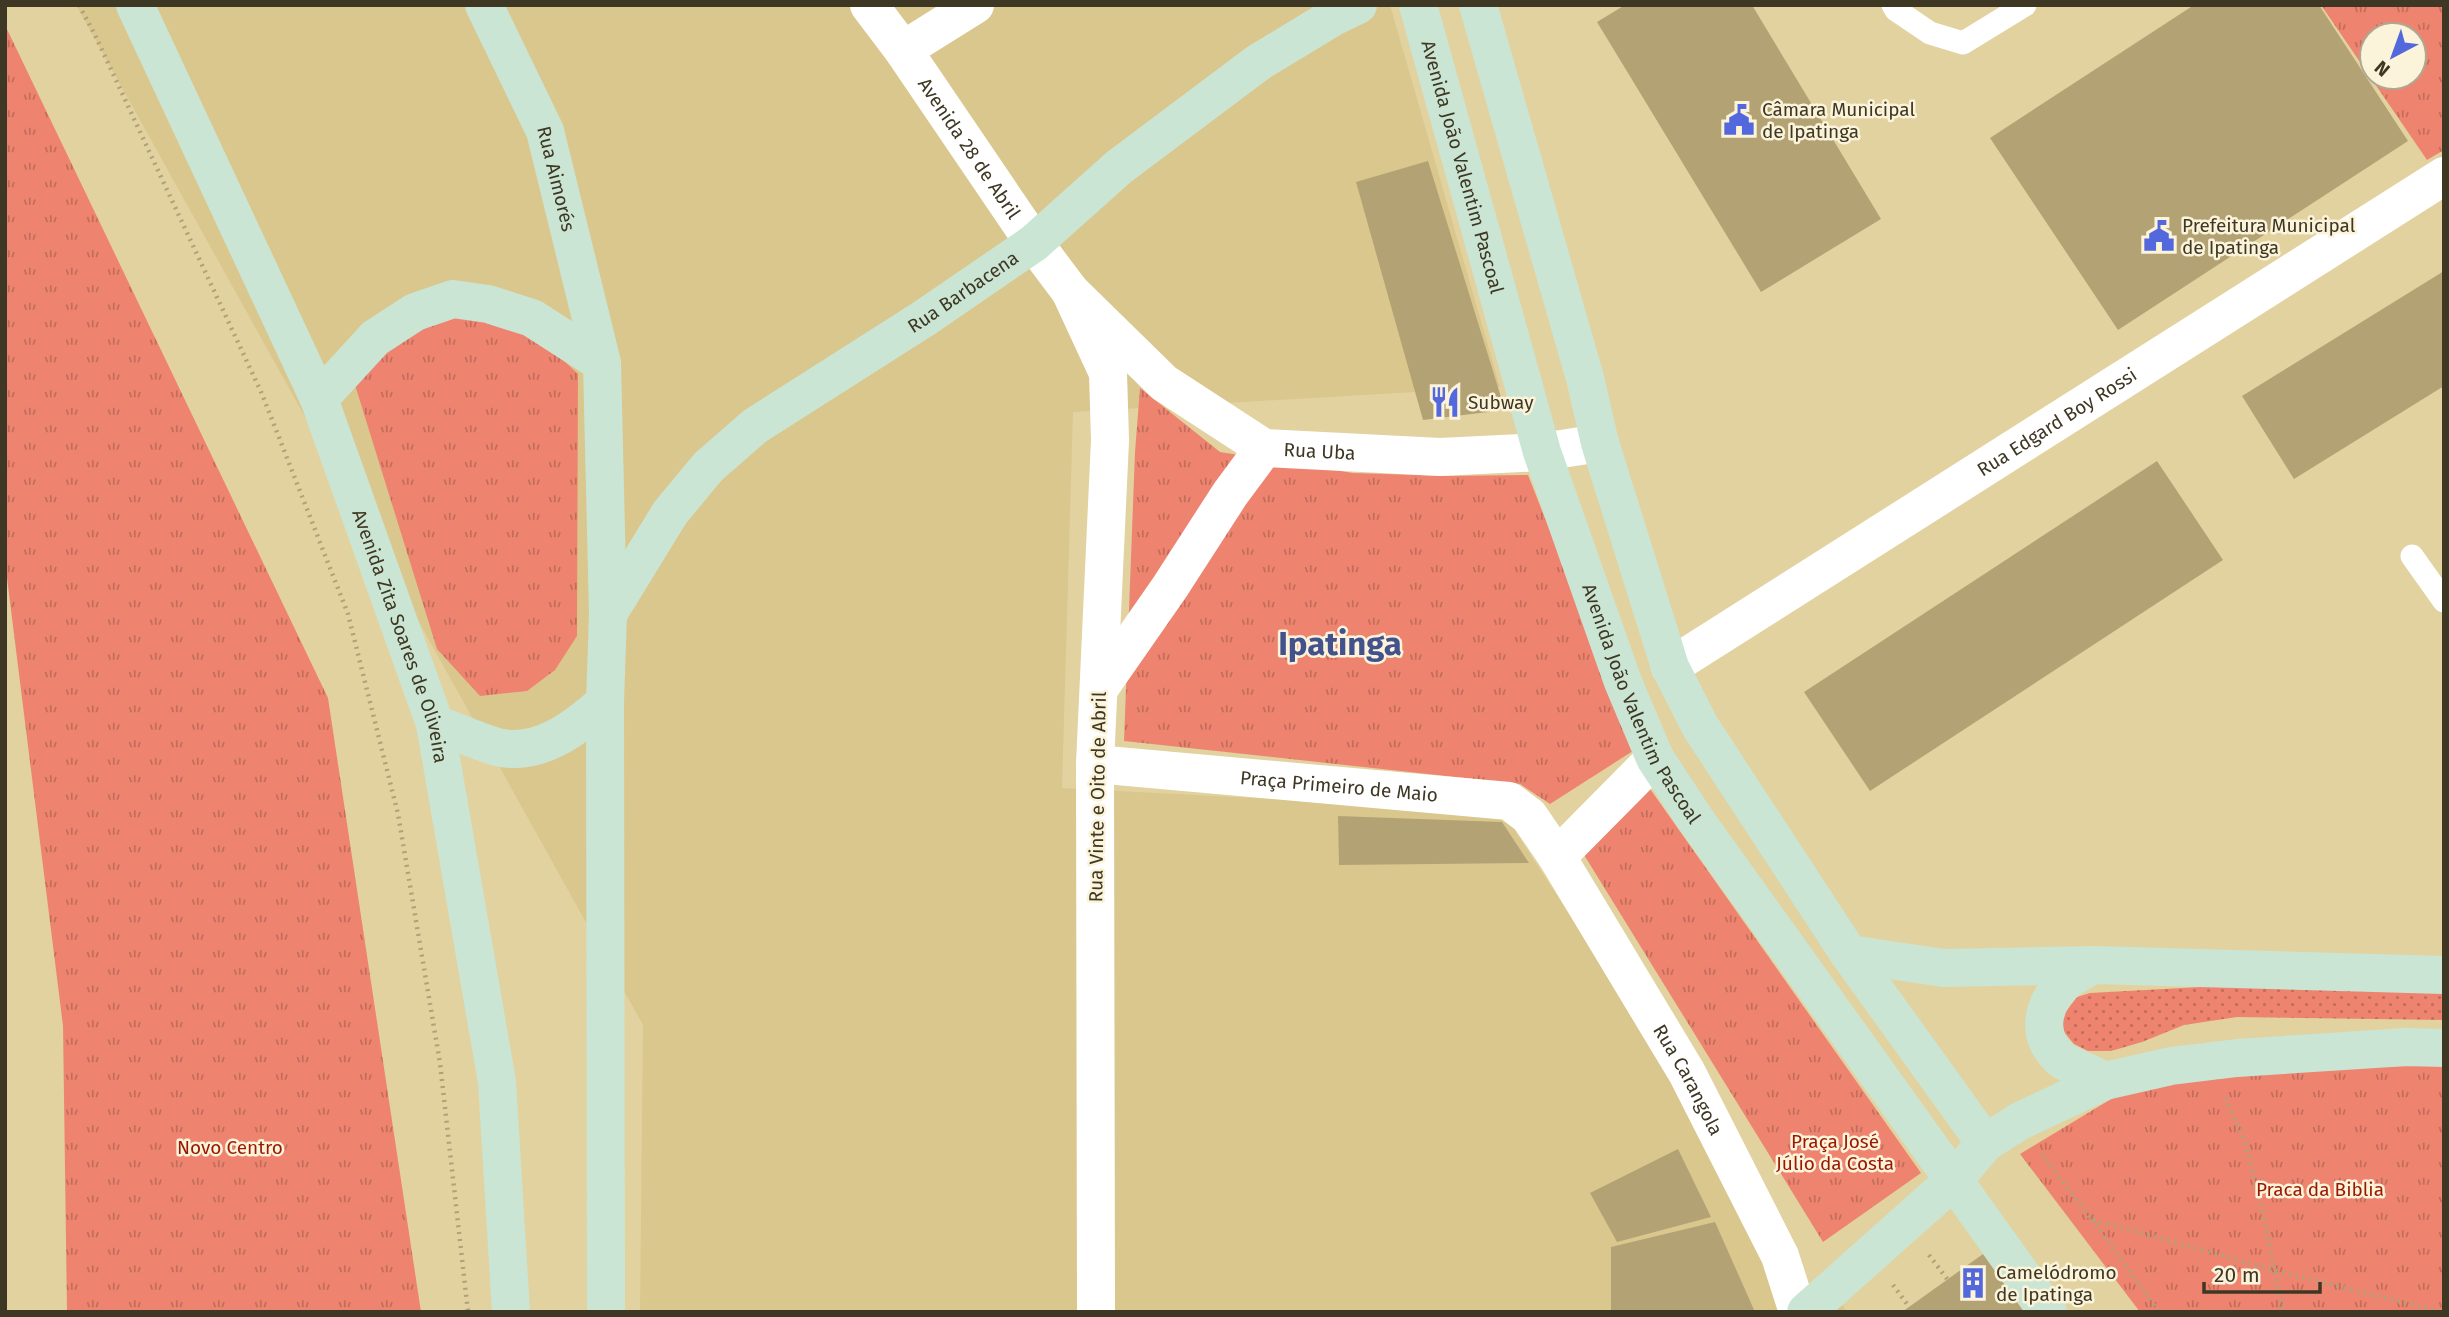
<svg xmlns="http://www.w3.org/2000/svg" width="2449" height="1317" font-family="'Fira Sans',sans-serif">
	<defs>
		<pattern id="grass-tufts" width="24" height="20" patternUnits="userSpaceOnUse" patternTransform="scale(1.75)"><rect width="24" height="20" fill="#ee846f"/><path d="M3 7l-1-3M5 7V3M7 7l1-3M15 17l-1-3M17 17v-4M19 17l1-3" fill="none" stroke="#c26d5b"/></pattern>
		<pattern id="garden-dots" width="8" height="8" patternUnits="userSpaceOnUse" patternTransform="scale(1.75)"><rect width="8" height="8" fill="#ee846f"/><path d="M2 2h.1M6 6h.1" fill="none" stroke="#c26d5b" stroke-width="1.8" stroke-linecap="round"/></pattern>
	</defs>
	<rect width="100%" height="100%" fill="#e2d2a0"/>
	<path fill="#dac78e" d="M76,5H1390L1500,387L1073,412L1062,788L1502,811L1814,1290L1840,1302L1847,1312H640L643,1025Z"/>
	<path fill="url(#grass-tufts)" fill-rule="evenodd" d="M2321,5H2444V150L2427,160ZM2372,35H2414V77H2372Z
		M5,25L328,698L421,1312H67L63,1026L5,562Z
		M465,303L526,325L578,374L577,636L555,670L527,691L480,696L437,649L355,385L384,340Z
		M1140,388L1220,452L1353,473L1446,476L1528,475L1636,749L1550,804L1520,784L1124,741L1135,452Z
		M1648,786L1921,1173L1823,1242L1581,850Z
		M2444,1065V1312H2140L2020,1154L2121,1093L2253,1070Z"/>
	<path fill="url(#garden-dots)" d="M2237,985L2444,991V1020L2237,1017L2184,1025L2142,1042L2111,1051H2088L2074,1044L2064,1032L2061,1018L2077,997L2090,993Z"/>
	<path fill="#b3a374" d="M1625,5H1752L1881,219L1761,292L1597,22Z
		M2194,5H2319L2408,141L2118,330L1990,138Z
		M1428,161L1501,397L1488,412L1423,420L1356,182Z
		M2444,271V386L2294,479L2242,396Z
		M2157,461L2223,560L1870,791L1804,692Z
		M1338,816L1502,822L1529,863L1339,865Z
		M1678,1149L1711,1217L1617,1242L1590,1193Z
		M1715,1222L1755,1312H1611V1247Z
		M1983,1254L2024,1312H1902Z"/>
	<g fill="none" stroke-linecap="round" stroke-linejoin="round">
		<path stroke="#afa279" stroke-width="4.5" stroke-dasharray="2 5" stroke-linecap="butt" d="M79,5L95,35L262,394L348,614L398,814L440,1063L468,1312
			M2225,1098L2245,1141L2263,1214L2283,1312
			M2042,1154L2091,1219L2273,1270L2442,1312
			M2092,1219L2159,1312
			M1929,1255L1972,1312
			M1893,1285L1913,1312"/>
		<path stroke="#fff" stroke-width="23" d="M1893,5L1896,10L1930,33L1963,43L2025,5
			M2412,556L2444,601"/>
		<g stroke="#fff" stroke-width="38">
			<path id="s1" d="M869,5L903,50L1034,243L1070,291L1164,383L1264,448L1440,457L1542,452L1600,443"/>
			<path d="M903,50L975,5"/>
			<path d="M1070,291L1108,373L1110,440L1095,764L1096,1312"/>
			<path id="s2" d="M1670,667L2444,176"/>
			<path d="M1099,689L1170,587L1230,494L1264,448"/>
			<path id="s3" d="M1095,764L1509,801L1529,816L1557,857L1687,1073L1780,1256L1798,1312"/>
			<path d="M1557,857L1655,758"/>
		</g>
		<g stroke="#cae5d3" stroke-width="38">
			<path id="s4" d="M135,5L319,399L435,724L497,1082L511,1312"/>
			<path id="s5" d="M484,5L545,131L602,363L608,614L605,702L606,1312"/>
			<path id="s6" d="M1418,5L1542,452L1623,682L1655,758L1695,819L2048,1312"/>
			<path d="M1478,5L1585,378L1600,443L1670,667L1700,726L1849,954L1985,1143"/>
			<path d="M319,399L375,338L415,312L453,299L488,304L532,318L602,363"/>
			<path id="s7" d="M608,614L670,513L708,467L755,426L923,319L1034,243L1119,167L1259,62L1335,16L1358,5"/>
			<path d="M435,724C455,731 476,741 497,747C539,757 576,728 605,702"/>
			<path d="M1849,954L1944,968L2093,965L2444,975"/>
			<path d="M2093,965C2085,970 2076,974 2069,979C2043,1000 2033,1035 2061,1059C2068,1065 2095,1075 2105,1081"/>
			<path d="M1806,1312L1953,1181L1985,1143L2020,1121L2105,1081L2171,1066L2237,1058L2406,1047L2444,1048"/>
		</g>
	</g>
	<defs>
		<symbol id="civic-bare" viewBox="-9 -9 18 18"><path d="M-.6-6.5H3V-4.5H.6V-3L4-1V1h2V6H-6V1h2V-1L-.6-3ZM-1.2 2.5V6h2.4V2.5Z" fill="#5468de" stroke="#fbf3da" stroke-width="2.5" paint-order="stroke"/></symbol>
		<symbol id="restaurant-bare" viewBox="-9 -9 18 18"><path d="M-5-6h1v4h1v-4h1v4h1v-4h1v5L-1.5 .5V6h-2V.5L-5-1ZM5-6V6H3V1.5H1.5Q1.5-4 5-6Z" fill="#5468de" stroke="#fbf3da" stroke-width="2.5" paint-order="stroke"/></symbol>
		<symbol id="building-bare" viewBox="-9 -9 18 18"><path d="M-4-6H4V6H1V3H-1V6H-4ZM-2.5-4.3h1.7v1.8h-1.7ZM.8-4.3h1.7v1.8H.8ZM-2.5-1h1.7V.8h-1.7ZM.8-1h1.7V.8H.8Z" fill="#5468de" stroke="#fbf3da" stroke-width="2.5" paint-order="stroke"/></symbol>
	</defs>
	<g fill-rule="evenodd">
		<use href="#civic-bare" x="1717" y="98" width="44" height="44"/>
		<use href="#civic-bare" x="2137" y="214" width="44" height="44"/>
		<use href="#restaurant-bare" x="1423" y="380" width="44" height="44"/>
		<use href="#building-bare" x="1951" y="1261" width="44" height="44"/>
	</g>
	<g text-anchor="middle" stroke-width="5" stroke-linejoin="round" paint-order="stroke">
		<g font-size="19" fill="#3e3723" stroke="#fbf3da" text-anchor="start">
			<text x="1762" y="116">Câmara Municipal<tspan x="1762" dy="22">de Ipatinga</tspan></text>
			<text x="2182" y="232">Prefeitura Municipal<tspan x="2182" dy="22">de Ipatinga</tspan></text>
			<text x="1468" y="409">Subway</text>
			<text x="1996" y="1279">Camelódromo<tspan x="1996" dy="22">de Ipatinga</tspan></text>
		</g>
		<g font-size="19" fill="#3e3723" stroke="#fbf3da">
			<text dy="7" stroke="none"><textPath href="#s1" startOffset="175">Avenida 28 de Abril</textPath></text>
			<text dy="7" stroke="none"><textPath href="#s6" startOffset="168">Avenida João Valentim Pascoal</textPath></text>
			<text dy="7" stroke="none"><textPath href="#s5" startOffset="189">Rua Aimorés</textPath></text>
			<text dy="7" stroke="none"><textPath href="#s7" startOffset="488">Rua Barbacena</textPath></text>
			<text dy="7" stroke="none"><textPath href="#s2" startOffset="458">Rua Edgard Boy Rossi</textPath></text>
			<text dy="7" stroke="none"><textPath href="#s1" startOffset="656">Rua Uba</textPath></text>
			<text dy="7" stroke="none"><textPath href="#s4" startOffset="686">Avenida Zita Soares de Oliveira</textPath></text>
			<text dy="7" stroke="none"><textPath href="#s6" startOffset="735">Avenida João Valentim Pascoal</textPath></text>
			<text dy="7" stroke="none"><textPath href="#s3" startOffset="245">Praça Primeiro de Maio</textPath></text>
			<text transform="translate(1097 797) rotate(-89)" y="7">Rua Vinte e Oito de Abril</text>
			<text dy="7" stroke="none"><textPath href="#s3" startOffset="749">Rua Carangola</textPath></text>
		</g>
		<g font-size="19" fill="#9b1800" stroke="#fbf3da">
			<text x="1835" y="1148">Praça José<tspan x="1835" dy="22">Júlio da Costa</tspan></text>
			<text x="230" y="1154">Novo Centro</text>
			<text x="2320" y="1196">Praca da Biblia</text>
		</g>
		<g font-size="33" font-weight="bold" fill="#43518d" stroke="#fbf3da">
			<text x="1340" y="655">Ipatinga</text>
		</g>
	</g>
	<rect width="2449" height="1317" fill="none" stroke="#3e3723" stroke-width="14"/>
	<g transform="translate(2393 56) rotate(221)"><circle r="33" fill="#fbf3da" stroke="#afa891" stroke-width="2"/>
	<path d="M0-5L12 26L0 18L-12 26Z" fill="#5468de"/>
	<text y="-10" font-size="19" font-weight="bold" text-anchor="middle" fill="#3e3723">N</text>
	</g>
	<path d="M2204 1282v10h116v-10" fill="none" stroke="#3e3723" stroke-width="3.5"/>
	<text x="2214" y="1282" font-size="21" fill="#3e3723" stroke="#fbf3da" stroke-width="5" paint-order="stroke">20 m</text>
</svg>
